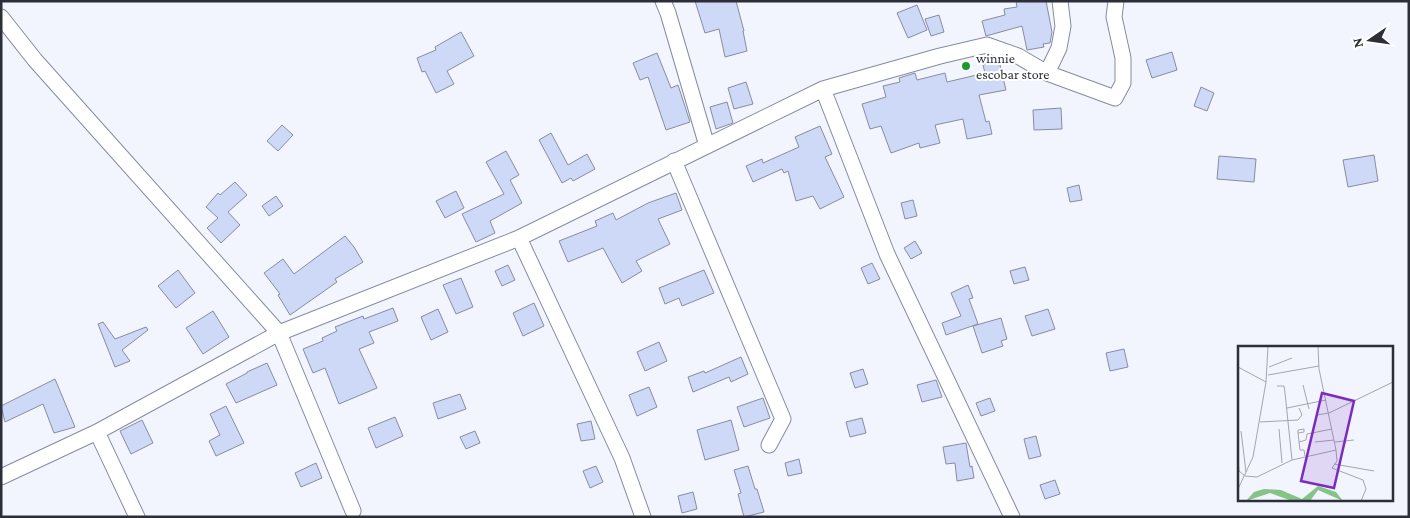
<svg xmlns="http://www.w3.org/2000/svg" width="1410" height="518" font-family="'Crimson Pro',serif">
	<rect width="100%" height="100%" fill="#f2f5fe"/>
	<path fill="#ced8f7" stroke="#878da1" d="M695,1H736L744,31H743L747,51L725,57L719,29L705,33Z
		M1016,1H1046L1052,32L1050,43L1043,44L1044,47L1027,50L1022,26L986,36L982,21L1005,15L1004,9L1017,7Z
		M917,5L927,30L908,38L897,13Z
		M939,15L944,32L931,36L925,19Z
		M461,32L474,56L447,71L454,84L436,93L425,71L422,72L417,58L436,50L435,47Z
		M1172,52L1177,70L1152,78L1146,60Z
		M657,53L671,88L678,85L690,122L666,130L648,77L640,80L633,63Z
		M999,61L1006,90L979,95L986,122L989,121L992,134L967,139L963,119L935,125L940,143L920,148L919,143L891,153L881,126L870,129L862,104L886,97L883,86L900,82L899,78L915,73L917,80L945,73L947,82L985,73L983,65Z
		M746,82L753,104L734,109L728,88Z
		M1201,87L1214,93L1207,111L1194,106Z
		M727,102L733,123L716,129L710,107Z
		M1061,108L1062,129L1034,130L1033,110Z
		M282,125L293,135L278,151L267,141Z
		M820,126L832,154L825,157L844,197L820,209L813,196L796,201L788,171L784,173L782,169L753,182L746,166L762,159L763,163L799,147L795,137Z
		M551,133L568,165L587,154L595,169L573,181L571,178L562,183L539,140Z
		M506,151L519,175L510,180L522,203L490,221L495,233L476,242L462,214L504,194L486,162Z
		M1374,155L1378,181L1348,187L1343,160Z
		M1219,156L1256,159L1254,182L1217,179Z
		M235,182L247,195L228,212L240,225L221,243L207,228L218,218L206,207L218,193L220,195Z
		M1079,185L1082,200L1070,202L1067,188Z
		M456,191L464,208L445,218L436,201Z
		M676,193L682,210L658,219L670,244L636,261L642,271L622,283L603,248L568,262L559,241L597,226L595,221L613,213L616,220L648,203Z
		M276,196L283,206L269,216L262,206Z
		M913,200L917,216L905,219L901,203Z
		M345,236L354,247L363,262L335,279L337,282L290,315L278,295L280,294L264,273L283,259L294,274Z
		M915,241L922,253L911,259L904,248Z
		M872,263L880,279L868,284L861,268Z
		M508,265L515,280L502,286L495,271Z
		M1025,267L1029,280L1014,284L1010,271Z
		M178,270L195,293L176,308L158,286Z
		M704,270L714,293L682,306L679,298L665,304L659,288Z
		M461,278L473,307L456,314L443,285Z
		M968,285L973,298L969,299L978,324L946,335L942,323L961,316L951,293Z
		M534,303L544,326L523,336L513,313Z
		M393,308L398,321L369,332L374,343L359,349L377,388L339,404L325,368L313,373L303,349L323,341L322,338L337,331L335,327L363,316L364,319Z
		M438,309L448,332L431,340L421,317Z
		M1048,309L1055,329L1032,336L1025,316Z
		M213,311L229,337L203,354L186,328Z
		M1001,318L1007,339L1001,341L1003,346L982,353L973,326Z
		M103,322L115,339L146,327L148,330L122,350L130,361L115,367L98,324Z
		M659,342L667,361L645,371L637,352Z
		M1124,349L1128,367L1110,371L1106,353Z
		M741,357L748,374L731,382L729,377L693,392L688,377L704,371L705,373Z
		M267,363L277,385L236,403L226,384L247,373V372Z
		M863,369L868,384L855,388L850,373Z
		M55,379L75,427L54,433L43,404L5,422L1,406Z
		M936,380L942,397L922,402L917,385Z
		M649,387L657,407L637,416L629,395Z
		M460,394L466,409L438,419L433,403Z
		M763,398L770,418L744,427L737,407Z
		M990,398L995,411L981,416L976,403Z
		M226,406L244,443L216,456L209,441L220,435L210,414Z
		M395,417L403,436L376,448L368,428Z
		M862,418L866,433L850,437L846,422Z
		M142,420L153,443L131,454L120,431Z
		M731,420L739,450L705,460L697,430Z
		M591,421L595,439L581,441L577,424Z
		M475,431L480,443L466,449L460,437Z
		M1036,436L1041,456L1029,459L1024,439Z
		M966,443L970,467L972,466L974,478L957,481L955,463L946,464L943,447Z
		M799,459L802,473L788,476L785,463Z
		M316,463L322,478L301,487L295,473Z
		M596,466L603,482L590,488L583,471Z
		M748,466L755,489H757L764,512L744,517L738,494L741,493L734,470Z
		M1055,480L1060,494L1045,499L1040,485Z
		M693,492L697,509L682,513L678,496Z"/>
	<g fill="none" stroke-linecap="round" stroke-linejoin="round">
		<defs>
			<path id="street" d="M663,1L668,13L707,146
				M1,17L35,60L279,333L353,511
				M1047,73L1059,48L1063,26L1060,1
				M823,89L887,254L1012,517
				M674,161L783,419L769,445
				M519,238L622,458L643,517
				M97,432L137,517
				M1,477L97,432L279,333L519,238L823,89L940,56L987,45L1018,56L1047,73L1115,98L1123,83V58L1114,17L1116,1"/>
		</defs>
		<use href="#street" stroke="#858ca0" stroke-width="17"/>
		<use href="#street" stroke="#fff" stroke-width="15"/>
	</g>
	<circle fill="#1a9a2f" stroke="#fff" stroke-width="2" cx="966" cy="66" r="5"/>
	<g text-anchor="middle" stroke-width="4" stroke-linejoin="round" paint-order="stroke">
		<g font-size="14" fill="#2c2f37" stroke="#fff" text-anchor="start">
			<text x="976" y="63">winnie<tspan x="976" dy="16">escobar store</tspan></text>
		</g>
	</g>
	<g transform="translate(1238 346)">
		<rect width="155" height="155" fill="#f2f5fe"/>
		<path d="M80,140L98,146L105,155L80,144L72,155H54L32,147L8,155L16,146L26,143L43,144L64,153Z" fill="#85c486"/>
		<path fill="none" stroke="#a3a6ae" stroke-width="1" d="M80,0L81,23L98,104L99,115L94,122L125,134L128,143L123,155M0,21L28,36L15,111L0,143M31,21L54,12M30,29L81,20M28,36L30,0M65,39L71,63M39,40H46L47,47L54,114M49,62L88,54M79,69L91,67L155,36M22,76L60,74L64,69L61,62M41,83L44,117M66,83V86L60,87V84ZM3,85L8,126M60,87L62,104H66L67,110M61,96L68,94L69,88L94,83M77,96L96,94M97,96L116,94M0,116L1,125L7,130L19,131L54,114L98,104M96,118L136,125"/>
		<path fill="#7b2cbf" fill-opacity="0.15" stroke="#7b2cbf" stroke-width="2.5" d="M84,47L116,55L96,142L63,135Z"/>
		<rect width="155" height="155" fill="none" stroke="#2c2f37" stroke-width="2.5"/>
	</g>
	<rect width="1410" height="518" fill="none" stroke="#2c2f37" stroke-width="5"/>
	<g transform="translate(1370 40) rotate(257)" stroke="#ffffff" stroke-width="4" paint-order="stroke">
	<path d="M0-4L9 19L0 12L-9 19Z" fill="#2c2f37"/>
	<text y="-8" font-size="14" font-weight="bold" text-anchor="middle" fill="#2c2f37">N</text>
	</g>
</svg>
